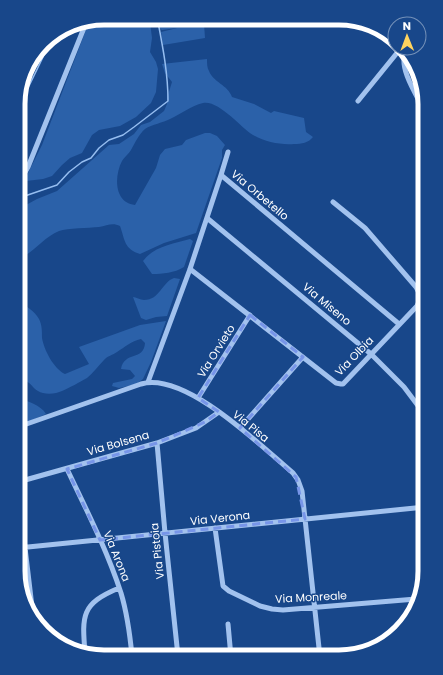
<svg xmlns="http://www.w3.org/2000/svg" width="443" height="675" font-family="Poppins,sans-serif">
	<rect width="100%" height="100%" fill="#18478a"/>
	<path fill="#2b61a9" d="M203,21L201,23L184,27L204,24L205,38L163,45L161,32L177,28L162,30L159,28L157,22Z
		M89,22H150L152,38L150,52L156,62L158,69L156,92L151,103L136,117L120,126L99,130L92,135L82,153L70,158L62,165L52,176L43,179L26,181L27,175L42,145Z
		M207,59C207,63 207,68 209,71C213,82 228,85 232,97L254,104L271,113L274,111L304,118L306,132L313,137C308,143 302,144 294,144C280,145 265,142 253,135C241,128 219,100 203,103C191,106 181,114 170,119C163,123 152,124 145,129C139,134 135,143 131,150C129,154 124,157 122,161C114,176 114,203 135,205L156,168L160,155L165,149L182,145L186,140L205,133H210L217,136L225,145L222,150V158L196,233L164,243L140,254C124,249 125,240 120,226C112,222 107,226 99,227C88,228 68,228 59,231C44,237 33,253 18,260L19,212L24,209L26,205L37,199L57,191L109,145L119,144L134,134L141,125L150,122L164,111L167,104V98L172,82L165,73L162,64Z
		M190,239L193,241L184,267C174,273 163,274 152,274L143,261C154,246 173,244 190,239Z
		M174,278L180,279L167,316L156,317L146,320L141,318L133,297C136,297 140,300 144,300C160,300 162,282 174,278Z
		M18,300C25,306 35,311 39,319C42,325 42,331 42,338C44,350 54,369 65,374L89,364L79,347L140,325L166,321L151,362L143,379L138,383L133,385L119,388L112,386L113,383L132,379L135,376L130,370L121,369C124,351 144,361 145,343L141,339C131,341 125,347 117,352C113,355 107,356 104,360C98,366 93,373 87,378C80,382 69,388 62,391C56,394 44,395 38,391C31,387 29,377 18,382Z
		M18,398C27,401 41,405 46,414L28,422L18,424Z"/>
	<g fill="none" stroke-linecap="round" stroke-linejoin="round">
		<path stroke="#95bdf0" stroke-width="1.5" d="M19,93L29,86L44,55L47,39
			M19,198L57,185L69,172L82,162L91,158L99,148L109,140L123,135L134,127L168,101C168,74 163,48 158,22"/>
		<path stroke="#a2c2ee" stroke-width="5" d="M405,53C399,70 418,97 425,112
			M358,101L401,48
			M221,175L228,152
			M19,177L24,174L28,167L86,23
			M207,218L371,354L404,387L425,415
			M190,269L336,383L341,384H343L417,306L421,297L416,287L365,228L333,202
			M148,382L190,269L221,175L399,324
			M198,398L250,315
			M18,427L141,384C185,371 261,446 293,473L298,480L302,491L320,657
			M240,428L303,357
			M157,443L165,533L178,656
			M67,469C86,509 107,550 121,593C127,613 130,635 132,656
			M18,482L157,443L196,428L219,412
			M18,489L33,615
			M215,528L223,586L229,591L260,606L272,609L283,610L416,599
			M18,548L425,507
			M228,624L231,657
			M85,653C82,615 81,604 119,588"/>
	</g>
	<path fill="none" stroke="#7795e8" stroke-width="3" stroke-dasharray="8 5" stroke-linejoin="round" d="M250,315L303,357L240,428L296,477L305,519L100,540L67,469L157,443L205,422L219,412L198,398Z"/>
	<g text-anchor="middle" stroke-width="3" stroke-linejoin="round" paint-order="stroke">
		<g font-size="11" fill="#fff" stroke="#18478a">
			<text transform="translate(260 195) rotate(40)" y="4">Via Orbetello</text>
			<text transform="translate(327 304) rotate(40)" y="4">Via Miseno</text>
			<text transform="translate(216 351) rotate(-58)" y="4">Via Orvieto</text>
			<text transform="translate(354 356) rotate(-46)" y="4">Via Olbia</text>
			<text transform="translate(251 426) rotate(39)" y="4">Via Pisa</text>
			<text transform="translate(118 443) rotate(-16)" y="4">Via Bolsena</text>
			<text transform="translate(220 518) rotate(-6)" y="4">Via Verona</text>
			<text transform="translate(157 551) rotate(-96)" y="4">Via Pistoia</text>
			<text transform="translate(117 556) rotate(68)" y="4">Via Arona</text>
			<text transform="translate(311 597) rotate(-3)" y="4">Via Monreale</text>
		</g>
	</g>
	<path d="M0 0H443V675H0ZM104 25H339A79 79 0 0 1 418 104V571A79 79 0 0 1 339 650H104A79 79 0 0 1 25 571V104A79 79 0 0 1 104 25Z" fill="#18478a" fill-rule="evenodd"/>
	<path fill="none" stroke="#fff" stroke-width="5" d="M104 25H339A79 79 0 0 1 418 104V571A79 79 0 0 1 339 650H104A79 79 0 0 1 25 571V104A79 79 0 0 1 104 25Z"/>
	<g transform="translate(407 36) rotate(359)"><circle r="19" fill="#18478a" stroke="#7491b9"/>
	<path d="M0-3L7 15L0 10L-7 15Z" fill="#ffd45f"/>
	<text y="-6" font-size="11" font-weight="bold" text-anchor="middle" fill="#ffffff">N</text>
	</g>
</svg>
